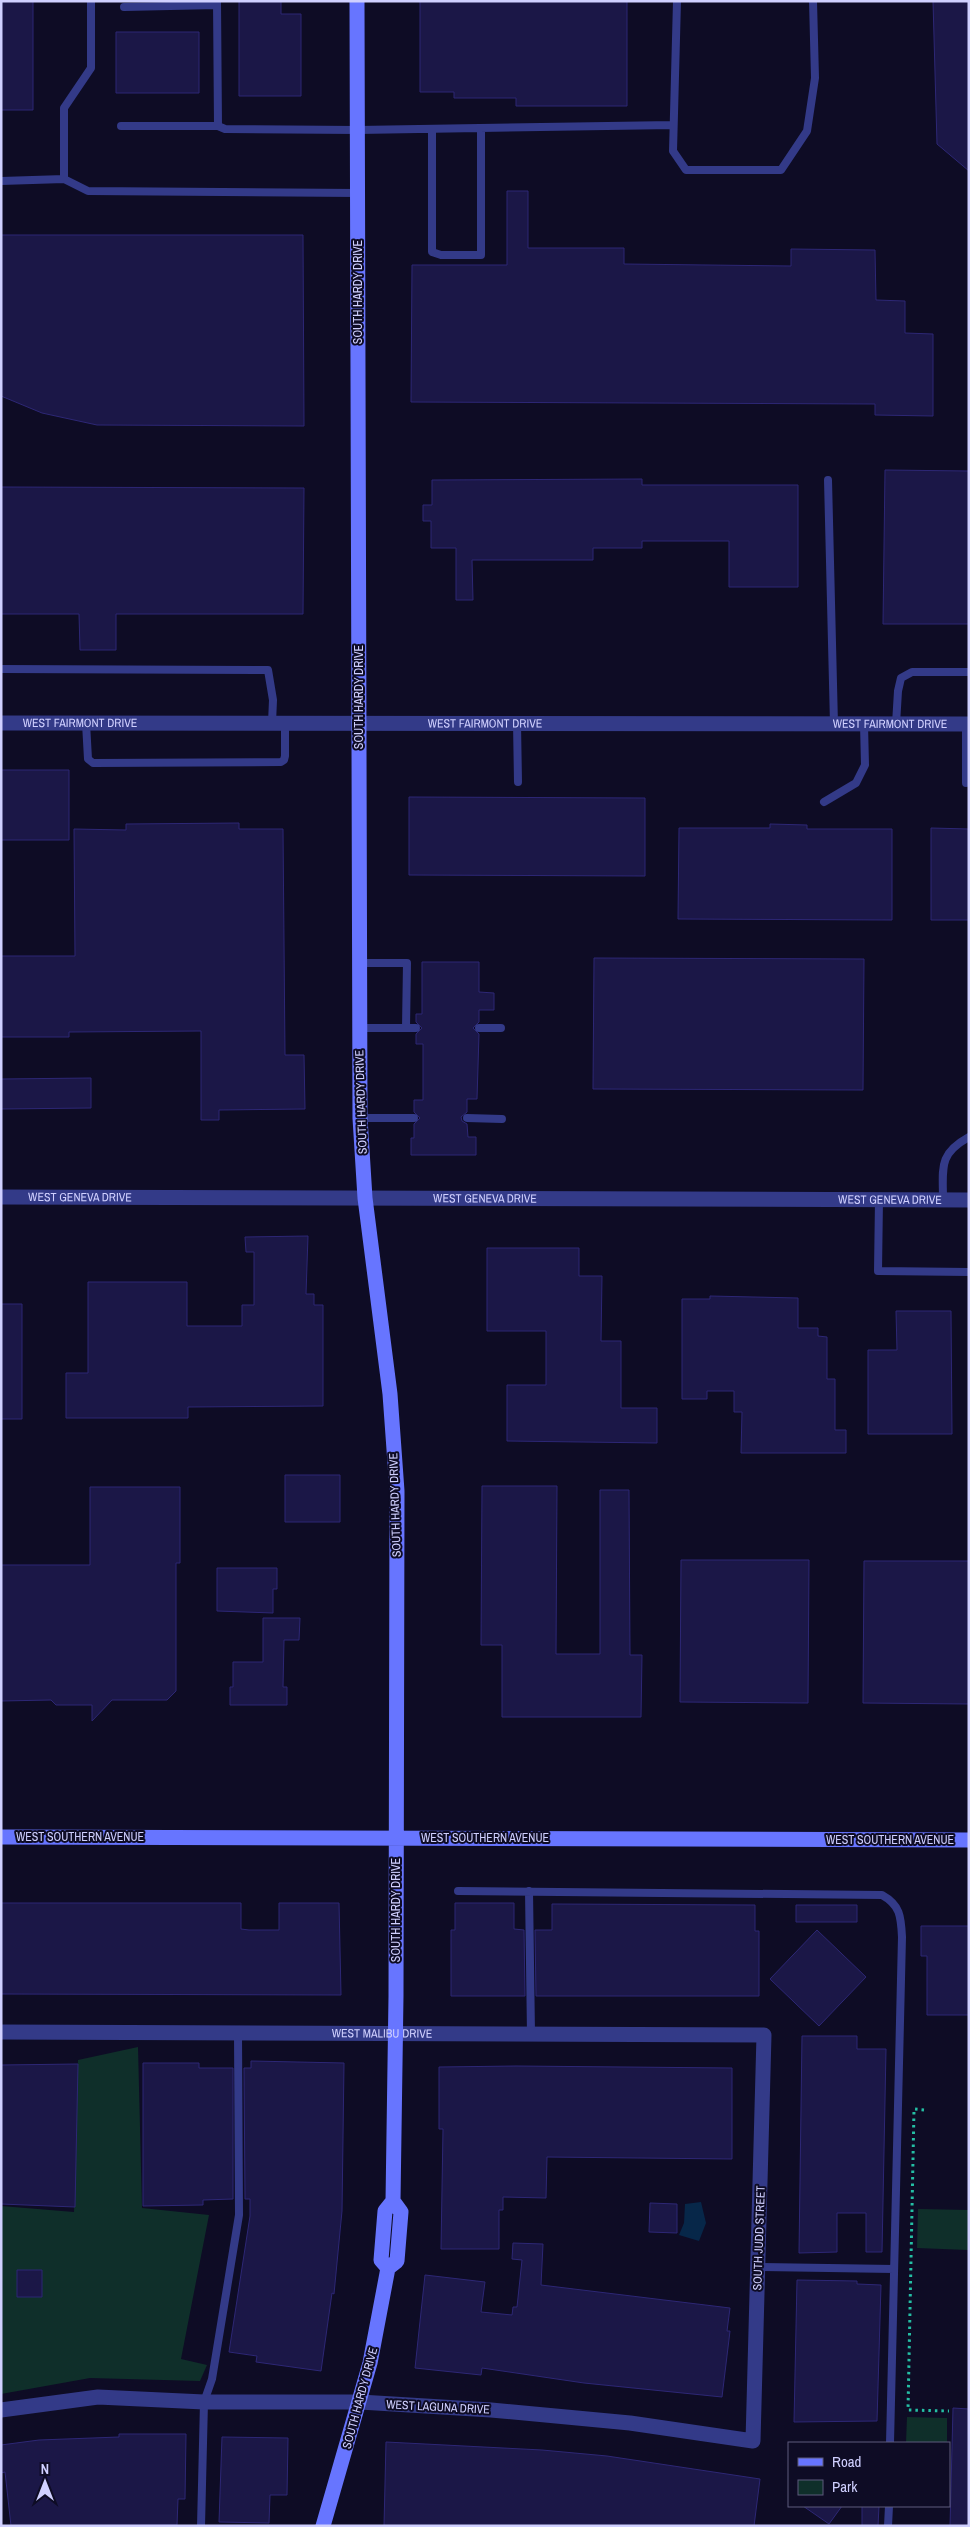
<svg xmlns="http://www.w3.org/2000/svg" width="970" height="2527" font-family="'Archivo Narrow',sans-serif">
	<rect width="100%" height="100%" fill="#0e0c25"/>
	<path fill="#0f2f2a" d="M138,2047L142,2208L209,2215L181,2359L207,2365L200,2381L90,2378L1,2394V2206L74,2212L78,2060Z
		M918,2209L969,2210L968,2250L917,2248Z
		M907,2417L947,2418V2443H906Z"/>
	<path fill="#072749" d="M701,2202L706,2223L699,2241L679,2235L684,2223L685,2204Z"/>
	<path fill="#1b1747" stroke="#2d2775" d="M1,1H33V110H1Z
		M239,1H281V14H301V96H239Z
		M420,1H627V106H516V98H454V92H420Z
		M933,1H969V171L937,144Z
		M116,32H199V93H116Z
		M507,191H528V248H624V264L791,266V249L875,250L876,300L905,301V333L933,334V416L875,415V404L411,402L412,265H507Z
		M1,235H303L304,426L97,425L42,413L1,396Z
		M885,470L969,471V624H883Z
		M642,479V485H798V587H729V541H642V548H593V560H472L473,600H456V548H431V521H423V505H432V480Z
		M1,487L304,488L303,614H116V650H80L79,614H1Z
		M1,770H69V840H1Z
		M409,797L645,798V876L409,875Z
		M239,823V829H283L285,1055H304L305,1109L219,1110V1120H201V1031L69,1032V1037H1V956H75L74,829L126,830V824Z
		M770,824L807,825V829H892V920L678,919L679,828H770Z
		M931,828L969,829V920H931Z
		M594,958L864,959L863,1090L593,1089Z
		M422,962H479V992L494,993V1010H479V1022L473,1028L479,1034L477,1099H467V1112L461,1117L462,1121L467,1124L468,1137H476V1155H411V1138H414V1124L420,1118L414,1112V1100H423V1044H416V1034L422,1028L416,1022V1014H422Z
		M91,1078V1108L1,1109V1079Z
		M308,1236L306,1294H314V1305H323V1406L188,1407V1418H66V1373H88V1282H187V1326H242V1305H254V1252H246L245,1237Z
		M487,1248H579V1276H602L601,1341H621V1408H657V1443L507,1441V1385H546V1331H487Z
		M710,1296L798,1298V1328H818V1336L827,1337V1379H835V1430H846V1453H741L742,1412H734V1391H707V1399H682V1299H710Z
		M1,1304H22V1419H1Z
		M896,1311H951L952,1434H868V1350H897Z
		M285,1475H340V1522H285Z
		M482,1486H557L556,1654H600V1490H629L630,1655H642L641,1717H502V1645H481Z
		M90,1487H180V1563H176V1691L167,1700H112L92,1721V1705H56L51,1700L1,1701V1565H90Z
		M681,1560H809L808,1703L680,1702Z
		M864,1561H969V1704L863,1703Z
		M217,1568H277V1589H273V1613L217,1611Z
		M263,1618H300L299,1640H284L283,1687H287V1705H230V1687H233V1662H263Z
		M1,1903H241V1929L249,1930H279V1903H339L341,1995L1,1994Z
		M455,1903H514V1929L524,1930L525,1996H451V1930H455Z
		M552,1904L755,1905V1931H759V1996H536L535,1930H552Z
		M796,1905H857V1922H796Z
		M921,1926H969V2015H927V1956H921Z
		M817,1930L866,1977L819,2026L770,1979Z
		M802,2036H857V2049H886L882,2252H866V2213H837V2252L799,2253Z
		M251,2061L344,2063L342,2211L334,2294L332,2293L321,2371L256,2362L257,2356L229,2352L250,2216V2199H245L244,2068H251Z
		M143,2063H199V2068H233V2199L203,2200V2205L143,2206Z
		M78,2064L75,2207L1,2204V2065Z
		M516,2066L732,2068V2159L547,2157L546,2198L503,2197V2210H499V2249H441L443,2129H439V2067Z
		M650,2203L677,2204V2233L649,2232Z
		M513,2243L543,2244L541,2285L730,2308L727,2331H730L722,2397L584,2383L482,2368L481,2375L415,2368L425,2275L485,2282L481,2312L512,2315L513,2307H517L522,2260L512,2259Z
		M17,2270H42V2297H17Z
		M797,2280L857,2281V2284L881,2285L877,2421L794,2422Z
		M953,2408L969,2409V2526H950Z
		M119,2434H186L185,2499H178L177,2525L11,2526L5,2472L1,2473V2445L39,2440L119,2437Z
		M222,2437L288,2438L287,2495H270L269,2523L219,2522Z
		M386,2442L542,2450L607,2456L760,2479L754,2526H384Z
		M803,2506H842L829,2524Z
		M862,2506H879L878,2526H862Z"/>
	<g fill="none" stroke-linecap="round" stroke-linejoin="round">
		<path stroke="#24bfa4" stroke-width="3" stroke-dasharray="2.5 4" stroke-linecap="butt" d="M924,2110L914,2109L908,2410L949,2411"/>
		<path stroke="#333a88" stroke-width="8" d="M91,1V68L64,108V179L88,191L358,193
			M217,1L218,126L225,129L358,130L673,125
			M677,1L673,151L686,170H781L807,131L815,78L813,1
			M124,7L217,5
			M121,126H218
			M432,129V252L441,255H481V128
			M1,181L64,179
			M828,480L834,724
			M1,669L268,670L273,700L272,723
			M86,723L88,759L93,763L281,762L284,760L285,756V723
			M517,723L518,782
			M896,724L898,691L901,678L912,672H969
			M966,783V724
			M824,802L856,783L865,765L864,724
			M359,963H407L406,1028
			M359,1028H416
			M479,1028H501
			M360,1118H414
			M467,1118L502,1119
			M879,1200L878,1271L969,1272
			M943,1200C943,1168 938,1154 969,1137
			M458,1891L882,1895C900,1905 901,1916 902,1937L890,2443
			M529,1891L531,2034
			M758,2267L894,2269
			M201,2526L204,2402L212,2379L239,2215L238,2034
			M888,2526L889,2506"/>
		<g stroke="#333a88" stroke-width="15">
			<path id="s1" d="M1,723L969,724"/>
			<path id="s2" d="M1,1197L969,1200"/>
			<path id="s3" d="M1,2032L764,2035L753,2441L630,2423L491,2410L360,2402H204L98,2397L1,2410"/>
		</g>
		<path stroke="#6775ff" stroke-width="15" d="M1,1837L969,1840
			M388,2268L381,2260L385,2211L393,2201
			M323,2526L370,2363L388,2268L397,2261L401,2212L393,2201L396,1996L397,1491L390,1394L365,1198L360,1118L357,1"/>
	</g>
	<g text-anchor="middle" stroke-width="4" stroke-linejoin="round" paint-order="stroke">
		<g font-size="12" fill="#d0d0ff" stroke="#0e0c25">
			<text transform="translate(358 292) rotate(-90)" y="4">SOUTH HARDY DRIVE</text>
			<text transform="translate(359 697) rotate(-90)" y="4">SOUTH HARDY DRIVE</text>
			<text dy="4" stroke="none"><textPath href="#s1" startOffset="79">WEST FAIRMONT DRIVE</textPath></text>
			<text dy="4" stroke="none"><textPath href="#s1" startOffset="484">WEST FAIRMONT DRIVE</textPath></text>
			<text dy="4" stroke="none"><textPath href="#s1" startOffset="889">WEST FAIRMONT DRIVE</textPath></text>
			<text transform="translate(361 1102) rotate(-92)" y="4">SOUTH HARDY DRIVE</text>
			<text dy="4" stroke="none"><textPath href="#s2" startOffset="79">WEST GENEVA DRIVE</textPath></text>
			<text dy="4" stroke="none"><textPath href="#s2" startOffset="484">WEST GENEVA DRIVE</textPath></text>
			<text dy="4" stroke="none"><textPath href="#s2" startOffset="889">WEST GENEVA DRIVE</textPath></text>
			<text transform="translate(395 1505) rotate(-92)" y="4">SOUTH HARDY DRIVE</text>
			<text x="80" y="1841">WEST SOUTHERN AVENUE</text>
			<text x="485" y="1842">WEST SOUTHERN AVENUE</text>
			<text x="890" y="1844">WEST SOUTHERN AVENUE</text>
			<text transform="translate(396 1910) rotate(-90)" y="4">SOUTH HARDY DRIVE</text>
			<text dy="4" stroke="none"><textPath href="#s3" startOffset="381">WEST MALIBU DRIVE</textPath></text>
			<text transform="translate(759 2238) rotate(-88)" y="4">SOUTH JUDD STREET</text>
			<text transform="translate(360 2398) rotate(-75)" y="4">SOUTH HARDY DRIVE</text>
			<text transform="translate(438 2407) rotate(3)" y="4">WEST LAGUNA DRIVE</text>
		</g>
	</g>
	<rect width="970" height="2527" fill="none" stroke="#d0d0ff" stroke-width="5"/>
	<rect x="788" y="2442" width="162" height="65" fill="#0e0c25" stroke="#5c5a7c"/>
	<rect x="798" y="2458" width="25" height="8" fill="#6775ff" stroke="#5c5a7c"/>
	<text x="832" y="2467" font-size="15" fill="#d0d0ff">Road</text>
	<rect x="798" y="2480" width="25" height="15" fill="#0f2f2a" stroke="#5c5a7c"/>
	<text x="832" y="2492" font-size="15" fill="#d0d0ff">Park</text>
	<g transform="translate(45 2482)" stroke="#0e0c25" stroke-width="4" paint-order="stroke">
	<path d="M0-4L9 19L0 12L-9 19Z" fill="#d0d0ff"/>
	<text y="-8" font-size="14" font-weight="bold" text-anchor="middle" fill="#d0d0ff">N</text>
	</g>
</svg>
